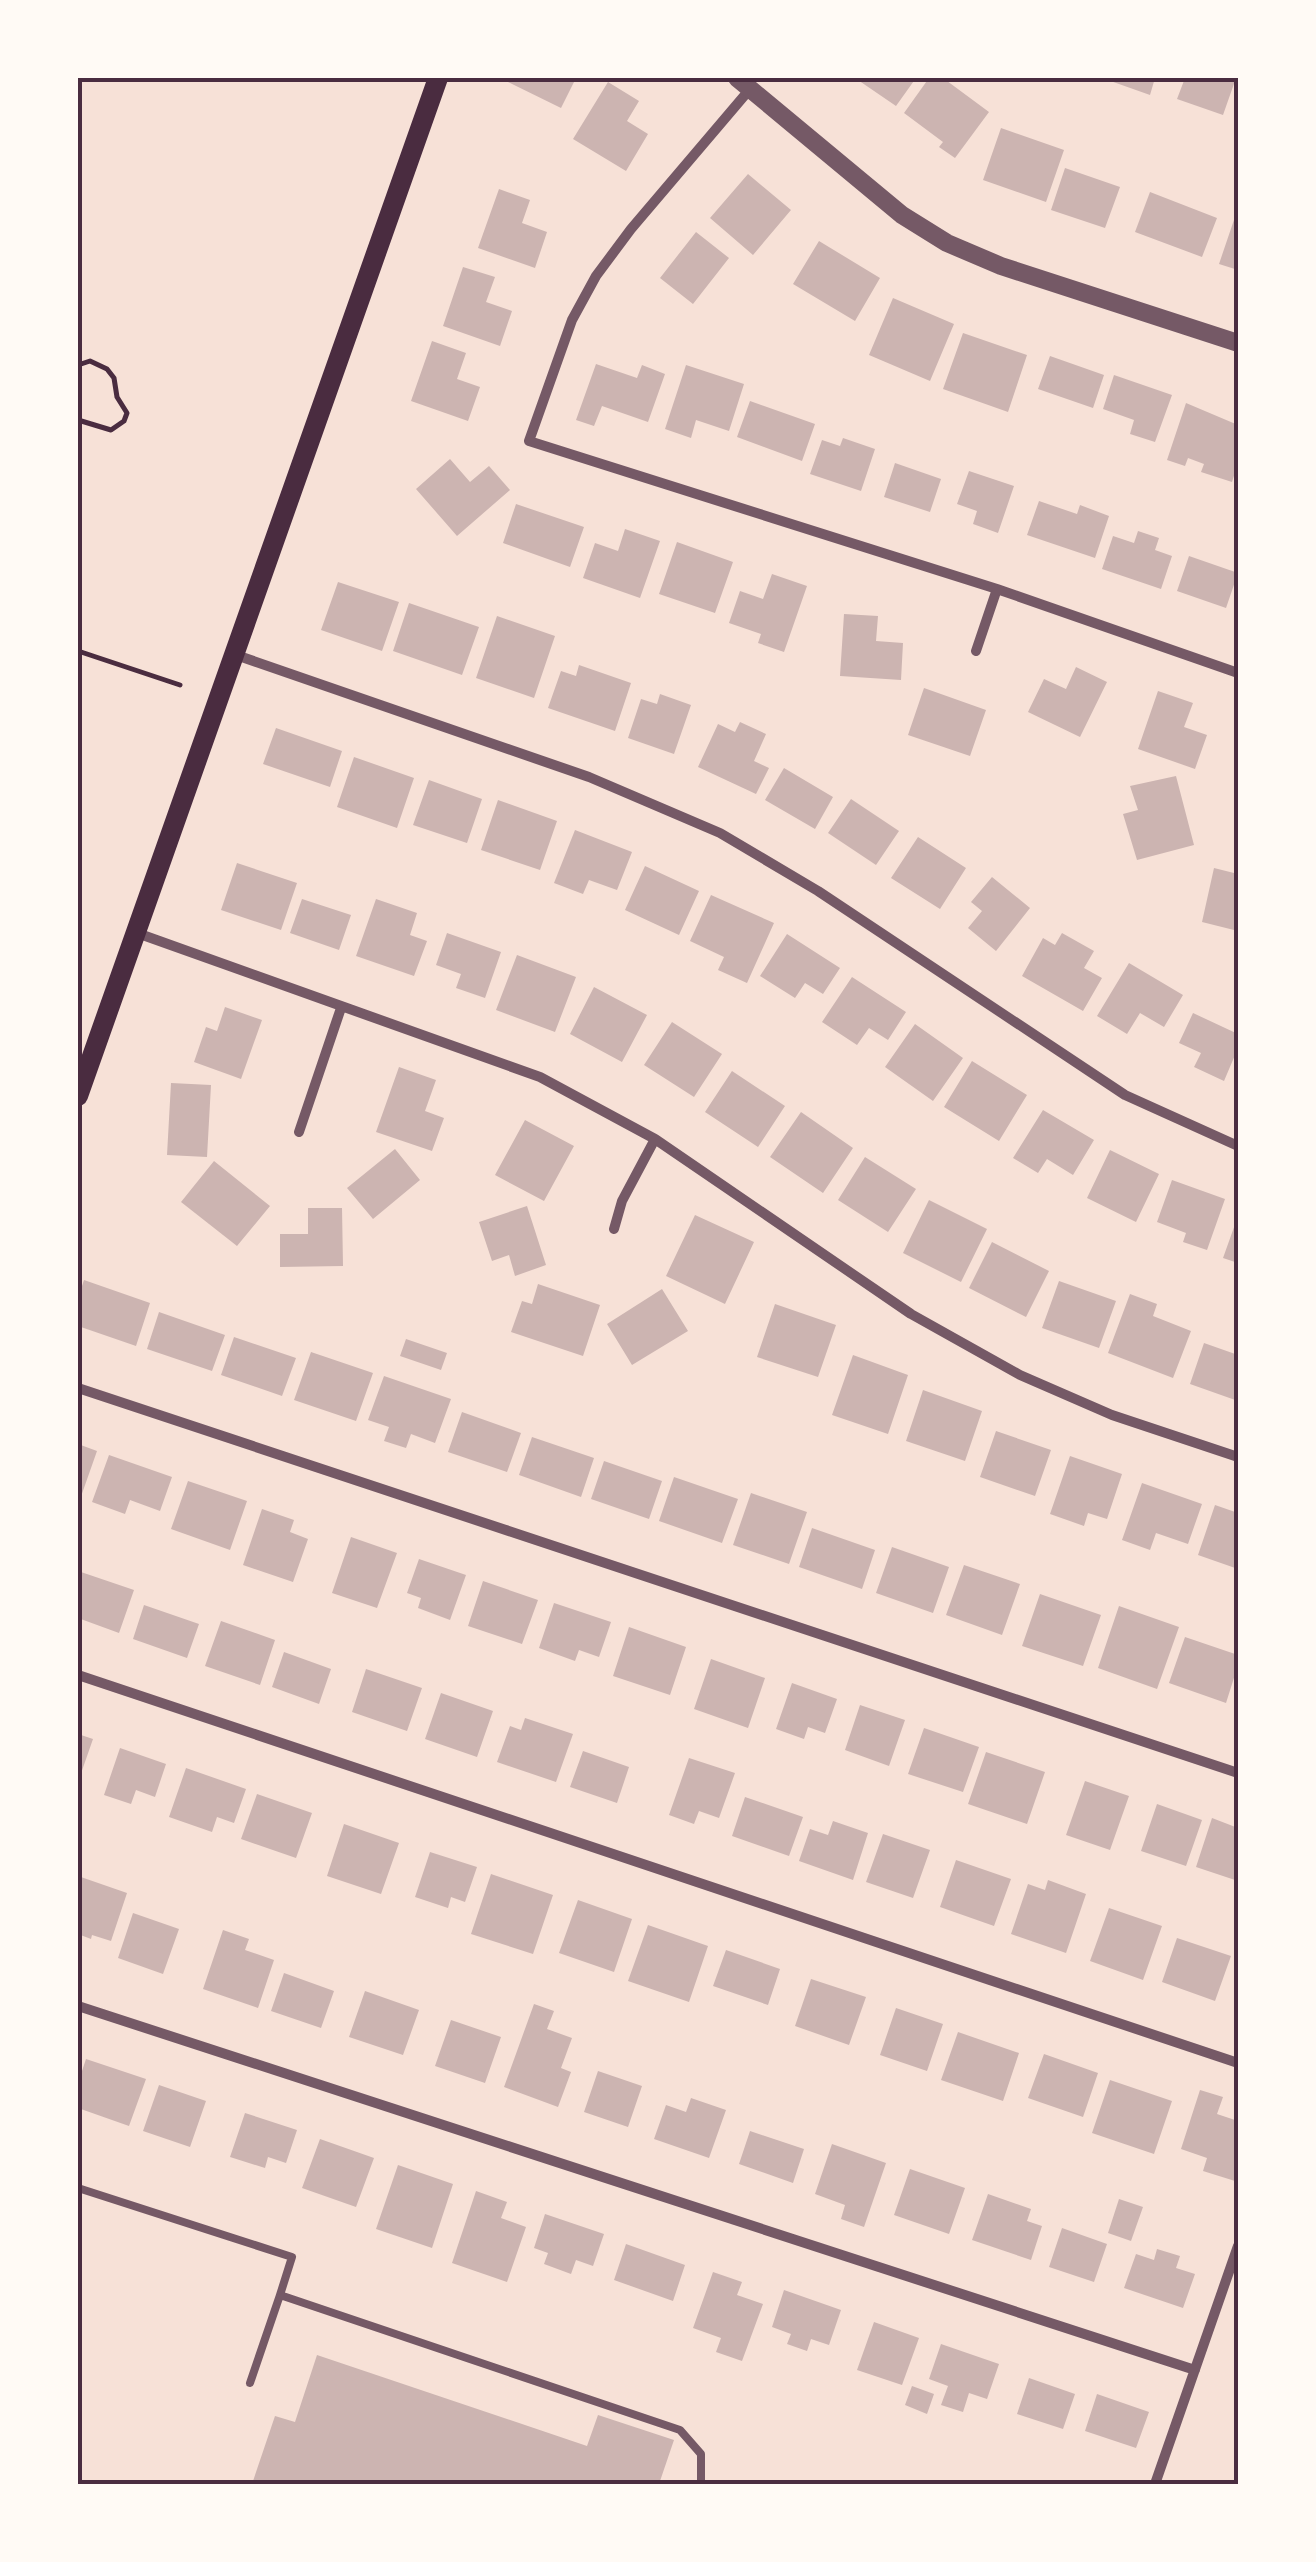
<svg xmlns="http://www.w3.org/2000/svg" width="1316" height="2562" font-family="'Fira Sans',sans-serif">
	<rect width="100%" height="100%" fill="#f7e1d7"/>
	<path fill="#ccb4b1" d="M507,78H576L561,108L506,81Z
		M855,78H916L896,106Z
		M929,78H943L989,112L955,158L939,147L943,142L904,113Z
		M1102,78H1155L1150,95Z
		M1185,78H1236L1223,115L1177,99Z
		M608,82L639,101L627,121L648,134L626,171L573,139Z
		M1001,128L1064,150L1046,202L983,180Z
		M1065,168L1120,187L1105,228L1051,210Z
		M748,174L791,210L753,255L710,218Z
		M499,189L530,200L522,223L547,232L535,268L478,248Z
		M1150,192L1217,218L1202,257L1135,232Z
		M1238,208V270L1219,264Z
		M696,232L729,258L693,304L660,278Z
		M819,241L880,278L855,321L793,284Z
		M463,267L495,277L486,302L512,311L500,346L443,326Z
		M893,298L954,324L930,381L869,355Z
		M963,333L1027,355L1008,412L943,389Z
		M432,341L466,353L457,379L480,387L468,421L411,401Z
		M1050,356L1104,375L1093,408L1038,389Z
		M596,364L637,378L642,365L665,374L648,422L602,406L594,426L576,420Z
		M686,365L744,384L729,431L696,420L691,438L665,429Z
		M1114,375L1172,395L1155,442L1130,434L1134,420L1103,409Z
		M750,401L815,424L802,461L737,437Z
		M1186,403L1238,425V463L1232,482L1201,472L1204,464L1188,458L1185,466L1167,460Z
		M843,438L875,449L861,491L810,474L822,440L840,446Z
		M450,459L470,482L489,466L510,490L457,536L416,489Z
		M895,463L941,479L930,512L884,497Z
		M969,471L1014,486L998,533L973,524L977,511L957,504Z
		M1039,501L1077,514L1080,505L1109,516L1095,558L1027,535Z
		M516,504L584,527L570,567L503,543Z
		M625,529L660,541L640,598L583,578L595,543L618,551Z
		M1138,531L1159,538L1155,550L1172,556L1161,589L1102,569L1113,536L1134,543Z
		M677,542L733,562L715,613L659,594Z
		M1189,556L1238,573L1226,608L1177,591Z
		M772,574L807,586L784,652L758,643L761,634L729,623L740,591L763,599Z
		M338,582L399,602L382,651L321,630Z
		M409,603L479,627L462,675L393,651Z
		M844,614L878,616L876,641L903,643L901,680L840,676Z
		M497,616L555,636L534,698L476,678Z
		M579,665L631,683L615,731L548,708L561,671L576,676Z
		M1076,667L1107,682L1080,737L1028,712L1044,679L1066,689Z
		M924,688L986,710L970,756L908,735Z
		M1158,691L1193,703L1184,727L1207,735L1195,769L1138,749Z
		M660,694L691,705L674,754L628,738L641,699L657,704Z
		M740,722L766,734L754,761L769,768L756,794L698,767L718,724L735,732Z
		M276,728L342,751L330,787L263,764Z
		M354,757L414,778L397,828L337,807Z
		M784,768L833,797L815,829L765,800Z
		M1176,776L1194,845L1137,860L1123,814L1138,810L1130,786Z
		M429,780L482,799L467,843L413,825Z
		M851,799L899,831L876,865L828,833Z
		M498,800L557,821L540,870L481,850Z
		M575,830L632,852L617,890L589,880L583,894L554,883Z
		M918,837L966,868L940,909L891,878Z
		M237,863L297,883L281,930L221,910Z
		M645,866L699,891L679,935L625,910Z
		M1214,868L1238,874V931L1202,922Z
		M992,877L1030,908L996,951L968,928L982,911L971,902Z
		M711,895L774,923L747,983L718,970L724,957L690,941Z
		M302,899L351,915L339,950L290,933Z
		M376,899L417,913L410,935L427,941L414,976L356,956Z
		M447,933L501,952L485,998L456,988L461,974L436,965Z
		M1062,933L1094,951L1084,968L1102,978L1083,1011L1022,976L1043,938L1055,945Z
		M787,934L840,968L823,994L805,983L795,998L760,976Z
		M517,955L576,977L555,1032L496,1010Z
		M1129,963L1183,995L1164,1027L1140,1013L1127,1034L1097,1016Z
		M852,977L906,1012L888,1040L869,1028L857,1045L822,1022Z
		M594,987L647,1015L622,1062L570,1034Z
		M225,1007L262,1020L241,1079L194,1062L206,1027L217,1031Z
		M1193,1013L1238,1034V1048L1224,1081L1194,1067L1201,1053L1179,1043Z
		M672,1022L722,1054L694,1097L644,1065Z
		M915,1024L963,1058L933,1101L885,1067Z
		M972,1061L1027,1095L999,1141L944,1107Z
		M399,1067L436,1080L425,1111L444,1118L432,1151L376,1132Z
		M732,1071L785,1106L758,1147L705,1112Z
		M171,1083L211,1085L207,1157L167,1155Z
		M1043,1110L1094,1140L1073,1175L1047,1159L1038,1173L1013,1158Z
		M801,1112L853,1148L823,1193L770,1157Z
		M525,1120L574,1146L544,1201L495,1175Z
		M395,1149L420,1180L373,1219L347,1188Z
		M1110,1150L1159,1174L1136,1222L1087,1198Z
		M865,1157L916,1189L888,1232L838,1200Z
		M214,1161L270,1206L237,1246L181,1202Z
		M1172,1180L1225,1199L1207,1250L1183,1242L1186,1233L1157,1222Z
		M929,1200L987,1229L961,1282L903,1253Z
		M527,1206L546,1265L515,1276L509,1255L492,1261L479,1222Z
		M308,1208H342L343,1266L280,1267V1234H308Z
		M695,1215L754,1242L725,1304L666,1276Z
		M1238,1216V1263L1223,1258Z
		M992,1242L1049,1271L1026,1317L969,1288Z
		M84,1280L150,1303L136,1346L78,1326V1298Z
		M1059,1281L1116,1301L1099,1348L1042,1328Z
		M538,1284L600,1305L583,1356L511,1332L522,1301L532,1304Z
		M662,1289L688,1331L632,1365L607,1324Z
		M1130,1294L1157,1304L1153,1316L1191,1331L1173,1378L1108,1353Z
		M775,1304L836,1325L818,1377L757,1357Z
		M159,1312L225,1335L212,1371L147,1349Z
		M234,1337L296,1358L282,1396L221,1375Z
		M406,1339L447,1353L441,1370L400,1356Z
		M1204,1343L1238,1355V1401L1190,1384Z
		M311,1352L373,1373L356,1421L294,1400Z
		M853,1355L908,1375L888,1434L832,1415Z
		M384,1376L451,1399L435,1443L411,1434L406,1448L384,1441L389,1427L368,1420Z
		M923,1390L982,1411L965,1461L906,1441Z
		M462,1412L521,1433L507,1472L448,1452Z
		M996,1431L1051,1450L1035,1496L980,1477Z
		M532,1437L594,1458L581,1497L519,1475Z
		M78,1444L97,1451L78,1505Z
		M109,1455L172,1477L160,1511L130,1500L125,1514L92,1502Z
		M1070,1456L1122,1474L1107,1519L1088,1513L1084,1526L1050,1514Z
		M604,1461L662,1481L649,1519L591,1499Z
		M674,1477L738,1499L722,1543L659,1521Z
		M188,1481L247,1501L230,1550L171,1529Z
		M1142,1483L1202,1504L1188,1544L1156,1533L1150,1550L1122,1540Z
		M751,1493L807,1512L789,1564L733,1545Z
		M1215,1505L1238,1513V1569L1198,1555Z
		M262,1509L294,1520L290,1532L308,1539L293,1582L243,1565Z
		M812,1528L875,1550L862,1589L799,1567Z
		M351,1537L397,1553L377,1608L332,1593Z
		M892,1547L949,1567L933,1613L876,1593Z
		M419,1559L466,1575L450,1620L418,1608L421,1598L407,1593Z
		M964,1565L1020,1584L1002,1635L946,1615Z
		M78,1571L134,1590L119,1633L78,1618Z
		M483,1581L538,1600L522,1644L468,1626Z
		M1040,1594L1101,1615L1083,1666L1022,1646Z
		M554,1603L611,1622L599,1657L579,1650L575,1661L539,1648Z
		M144,1605L199,1624L187,1658L133,1639Z
		M1119,1606L1179,1627L1157,1689L1098,1668Z
		M221,1621L275,1640L260,1685L205,1666Z
		M629,1627L686,1647L670,1695L613,1676Z
		M1185,1637L1238,1655V1665L1226,1703L1169,1683Z
		M284,1652L331,1669L319,1704L272,1687Z
		M711,1659L765,1678L748,1728L694,1709Z
		M366,1669L422,1688L407,1731L352,1712Z
		M792,1683L837,1699L825,1733L808,1727L804,1739L776,1729Z
		M441,1693L493,1711L477,1757L425,1739Z
		M860,1705L905,1720L889,1766L845,1750Z
		M525,1718L573,1734L556,1782L497,1762L510,1726L521,1730Z
		M924,1728L979,1747L963,1792L908,1774Z
		M78,1734L93,1739L78,1782Z
		M120,1748L166,1764L155,1797L136,1790L131,1804L104,1795Z
		M583,1751L629,1767L617,1803L570,1787Z
		M986,1752L1045,1772L1027,1824L968,1804Z
		M689,1758L735,1773L719,1818L699,1811L694,1824L669,1815Z
		M186,1768L246,1789L234,1823L217,1817L212,1832L169,1817Z
		M1085,1781L1129,1796L1110,1850L1066,1835Z
		M257,1794L312,1813L296,1858L241,1839Z
		M745,1797L803,1817L789,1856L732,1836Z
		M1157,1804L1202,1820L1186,1866L1141,1851Z
		M1212,1818L1238,1828V1881L1196,1867Z
		M833,1821L868,1833L853,1880L799,1861L810,1829L828,1835Z
		M344,1824L399,1843L381,1894L327,1876Z
		M883,1834L930,1850L913,1898L866,1882Z
		M430,1852L477,1867L465,1902L451,1897L448,1908L415,1897Z
		M956,1860L1011,1879L994,1926L940,1907Z
		M491,1874L553,1895L533,1954L471,1934Z
		M78,1876L127,1893L111,1941L92,1935L91,1939L78,1934Z
		M1048,1880L1086,1894L1066,1953L1011,1934L1028,1884L1045,1890Z
		M578,1900L632,1919L614,1972L559,1953Z
		M1109,1908L1162,1926L1143,1980L1090,1961Z
		M133,1913L179,1929L163,1974L118,1958Z
		M648,1925L708,1946L689,2002L628,1981Z
		M223,1930L249,1939L245,1950L274,1960L258,2008L203,1989Z
		M1177,1938L1231,1956L1215,2001L1162,1982Z
		M726,1950L780,1969L768,2005L713,1986Z
		M284,1973L334,1991L321,2028L271,2011Z
		M811,1979L866,1997L849,2045L795,2026Z
		M365,1991L419,2010L403,2055L349,2037Z
		M534,2004L554,2011L547,2029L572,2038L561,2068L571,2072L558,2107L504,2087Z
		M896,2008L943,2024L927,2071L880,2055Z
		M451,2020L501,2037L485,2083L435,2066Z
		M958,2032L1019,2053L1003,2101L941,2080Z
		M1044,2054L1098,2073L1083,2117L1028,2098Z
		M86,2059L146,2079L129,2126L78,2108V2083Z
		M598,2071L642,2086L628,2127L584,2112Z
		M1110,2080L1172,2101L1154,2154L1092,2133Z
		M159,2085L206,2101L190,2147L143,2131Z
		M1200,2090L1223,2097L1217,2114L1238,2121V2171L1235,2181L1203,2171L1207,2158L1181,2149Z
		M691,2098L726,2110L709,2158L654,2139L666,2105L686,2112Z
		M245,2113L297,2130L286,2163L268,2157L265,2168L230,2157Z
		M750,2131L804,2149L793,2183L739,2164Z
		M320,2139L374,2158L356,2207L302,2188Z
		M832,2144L886,2163L864,2227L841,2219L845,2205L815,2194Z
		M398,2165L453,2184L432,2248L376,2229Z
		M910,2169L965,2188L949,2234L894,2215Z
		M476,2191L507,2202L501,2218L526,2227L507,2282L452,2263Z
		M988,2194L1031,2209L1027,2221L1042,2226L1031,2260L972,2240Z
		M1119,2199L1143,2207L1131,2241L1108,2233Z
		M545,2214L604,2234L593,2266L576,2260L571,2274L544,2264L548,2253L534,2248Z
		M1062,2228L1107,2244L1094,2282L1049,2267Z
		M626,2244L685,2265L673,2301L614,2280Z
		M1157,2249L1180,2256L1176,2268L1195,2274L1183,2308L1124,2288L1136,2254L1154,2260Z
		M713,2272L742,2282L737,2295L763,2304L742,2361L716,2352L721,2338L693,2328Z
		M784,2290L841,2310L829,2345L811,2339L807,2351L787,2344L791,2334L772,2327Z
		M874,2322L919,2338L902,2385L857,2370Z
		M941,2344L999,2364L987,2399L969,2393L963,2412L941,2405L948,2386L929,2379Z
		M317,2355L587,2446L598,2415L674,2440L659,2484H252L275,2416L295,2422Z
		M1029,2378L1075,2394L1063,2429L1017,2414Z
		M912,2386L934,2394L927,2414L905,2405Z
		M1097,2394L1149,2412L1136,2448L1085,2431Z"/>
	<g fill="none" stroke-linecap="round" stroke-linejoin="round">
		<path stroke="#4a2c40" stroke-width="5" d="M78,365L90,361L107,369L114,378L117,397L127,413L124,421L111,430L78,420
			M78,651L180,685"/>
		<path stroke="#755966" stroke-width="8" d="M78,2188L292,2257L280,2295
			M250,2383L280,2295L680,2430L701,2454V2484"/>
		<path stroke="#755966" stroke-width="10" d="M750,89L631,229L596,276L572,320L529,441L997,589L1238,673
			M976,651L997,589
			M236,655L589,777L720,833L818,891L1125,1095L1238,1146
			M137,933L540,1077L655,1139L911,1314L1020,1375L1112,1415L1238,1457
			M299,1132L341,1008
			M614,1229L622,1201L655,1139
			M78,1388L1238,1773
			M78,1675L1238,2063
			M78,2006L1195,2370
			M1155,2484L1238,2246"/>
		<path stroke="#755966" stroke-width="18" d="M737,78L902,215L947,243L1001,266L1238,343"/>
		<path stroke="#4a2c40" stroke-width="20" d="M78,1096L438,78"/>
	</g>
	<rect width="1316" height="2562" fill="none" stroke="#fffaf5" stroke-width="160"/>
	<rect x="80" y="80" width="1156" height="2402" fill="none" stroke="#4a2c40" stroke-width="4"/>
</svg>
